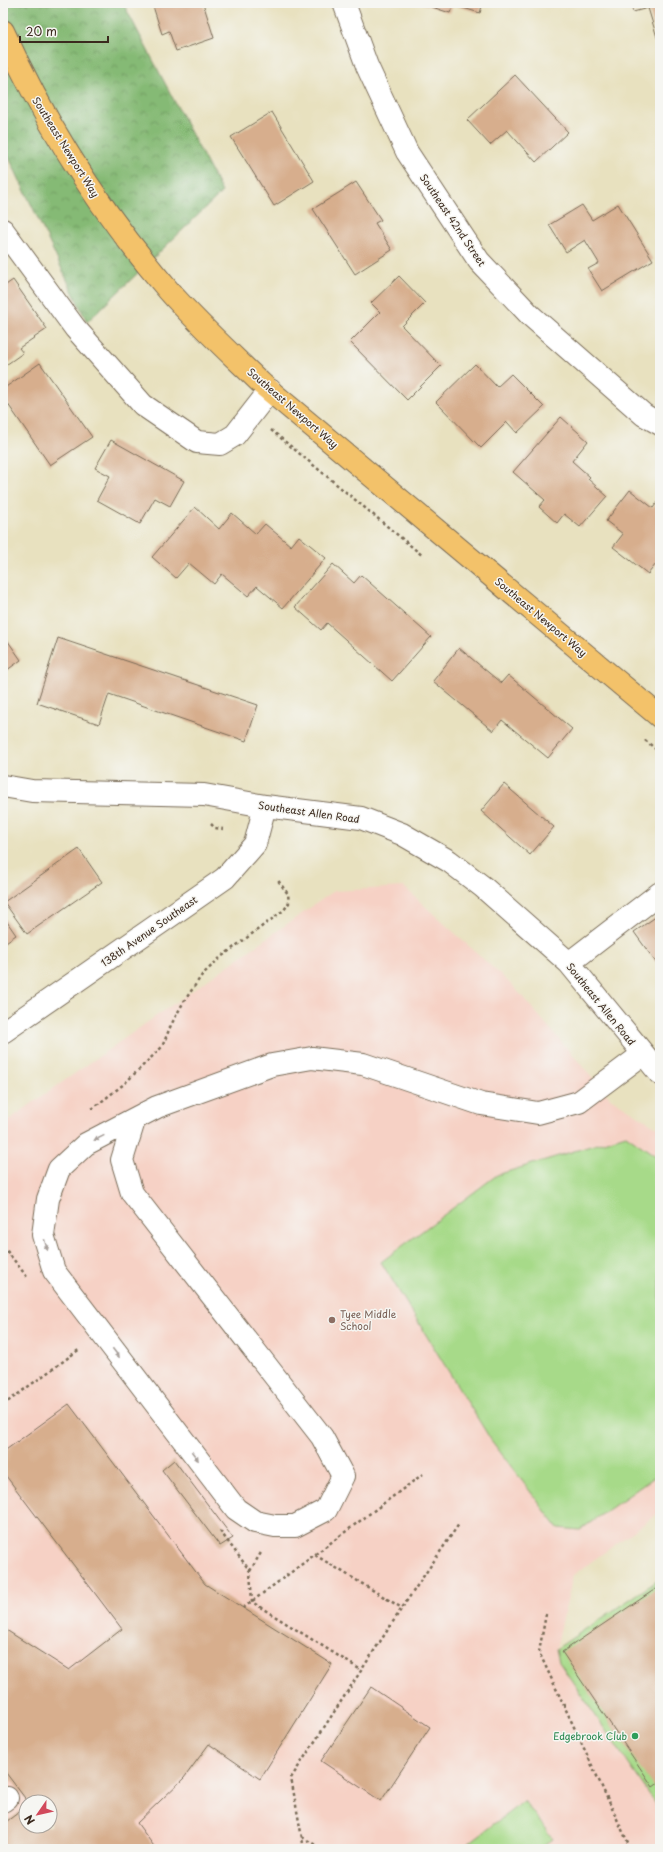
<svg xmlns="http://www.w3.org/2000/svg" width="663" height="1852" font-family="'Playpen Sans',sans-serif">
	<defs>
		<pattern id="forest-crowns" width="20" height="18" patternUnits="userSpaceOnUse"><rect width="20" height="18" fill="#85ba75"/><path d="M2 6a3 3 0 1 1 6 0M12 15a3 3 0 1 1 6 0" fill="none" stroke="#6e975f"/></pattern>
	</defs>
	<rect width="100%" height="100%" fill="#f6f6f2"/>
	<filter id="ink" filterUnits="userSpaceOnUse"><feTurbulence type="fractalNoise" baseFrequency=".025" numOctaves="2"/><feDisplacementMap in="SourceGraphic" scale="8" xChannelSelector="R" yChannelSelector="G"/><feConvolveMatrix kernelMatrix="1 2 1 2 8 2 1 2 1" color-interpolation-filters="sRGB"/></filter>
	<filter id="wash" filterUnits="userSpaceOnUse"><feTurbulence type="fractalNoise" baseFrequency=".012" numOctaves="4" result="noise"/><feDisplacementMap in="SourceGraphic" scale="16" xChannelSelector="R" yChannelSelector="G"/><feGaussianBlur stdDeviation="0.9" result="paint"/><feColorMatrix in="noise" values="0 0 0 0 0 0 0 0 0 0 0 0 0 0 0 0 0 1.4 0 .05"/><feComposite in="paint" operator="in"/></filter>
	<g filter="url(#wash)">
		<rect width="100%" height="100%" fill="#e8e1bf"/>
		<path fill="#f6d1c5" fill-rule="evenodd" d="M404,887L514,987L610,1098L660,1129V1512L573,1575L556,1649L559,1662L660,1810V1849H3V1124L334,891ZM26,1802H50V1826H26Z"/>
		<path fill="url(#forest-crowns)" stroke="#60724a" d="M3,3H123L222,192L87,322L3,145Z"/>
		<path fill="#a7da89" stroke="#718254" d="M626,1135L660,1159V1473L580,1530L558,1528L491,1440L381,1262L497,1175Z
			M660,1579V1810L559,1662L556,1649Z
			M524,1801L553,1839L540,1849H461Z"/>
		<g id="blocks">
			<path fill="#d7ae8d" d="M152,3H203L214,38L176,51L169,31L162,34Z
				M420,3H483L480,13L453,5L450,13Z
				M630,3H660V47L648,8L633,12Z
				M515,75L568,132L536,162L507,130L490,145L467,120Z
				M272,112L314,181L274,206L231,137Z
				M356,182L381,220L375,223L392,250L355,274L313,209Z
				M618,204L653,260L602,291L588,269L599,263L585,240L566,252L549,225L582,205L592,220Z
				M399,276L425,303L402,326L441,366L407,400L350,342L380,312L371,303Z
				M13,280L47,329L19,348L23,353L3,367V287Z
				M40,363L92,437L50,465L3,397V389Z
				M475,364L497,387L511,374L544,407L517,433L507,422L481,448L436,402Z
				M561,417L588,441L572,461L590,477L588,479L607,496L580,527L564,514L557,523L539,507L545,500L513,472Z
				M111,440L184,481L170,506L155,498L140,524L97,500L110,476L95,468Z
				M630,490L653,508L660,499V559L648,574L613,547L623,534L606,521Z
				M195,507L219,529L232,513L256,534L265,524L291,546L299,536L326,558L283,608L257,586L248,596L222,574L214,584L189,563L176,578L152,557Z
				M333,564L354,583L361,575L431,637L392,681L327,623L321,630L295,607Z
				M3,634L21,660L3,673Z
				M58,638L258,705L246,741L109,694L99,724L37,703Z
				M459,648L501,683L508,675L572,729L548,758L502,720L493,731L433,681Z
				M504,784L554,827L530,855L481,811Z
				M79,849L102,882L27,934L4,902Z
				M660,914V968L634,932Z
				M3,916L16,935L3,944Z
				M69,1404L205,1584L332,1664L260,1779L209,1744L184,1778L137,1823L156,1849H3V1824L26,1807V1826H50V1802H28L3,1769V1628L69,1670L122,1629L3,1472V1452Z
				M174,1460L233,1538L220,1546L162,1470Z
				M660,1586V1782L653,1787L562,1652Z
				M371,1687L430,1727L381,1801L321,1761Z"/>
		</g>
	</g>
	<g filter="url(#ink)">
		<use href="#blocks" fill-opacity="0" stroke="#786a56" stroke-width="1"/>
		<g fill="none" stroke-linecap="round" stroke-linejoin="round">
			<defs>
				<path id="minor" d="M344,3L367,66L407,152L479,261L530,315L644,415L660,424
					M3,230L75,328L143,405L197,442L220,444L235,435L270,390
					M3,786L32,791L204,795L265,806L361,818L402,834L449,861L483,887L569,963L660,1074
					M569,963L660,893
					M3,1032L225,878L255,844L265,806
					M134,1121L122,1160L132,1193L322,1437L343,1476L326,1510L295,1526H275L255,1522L236,1509L54,1271L43,1235L48,1199L59,1169L86,1144L157,1107L272,1065L312,1058L363,1064L481,1104L538,1113L579,1102L643,1054
					M3,1801L7,1798"/>
				<path id="major" d="M3,31C46,126 101,212 169,291C198,324 231,354 263,385L660,717"/>
			</defs>
			<use href="#minor" stroke="#786a56" stroke-width="24"/>
			<use href="#major" stroke="#786a56" stroke-width="24"/>
			<path stroke="#786a56" stroke-width="2.5" stroke-dasharray="3 3" stroke-linecap="butt" d="M271,430L423,556
				M645,740L660,753
				M211,824L215,828L223,829
				M92,1109L124,1084L162,1047L171,1025L183,1003L202,975L221,957L284,910L289,903L288,894L277,879
				M3,1246L27,1277
				M3,1405L80,1349
				M220,1531L250,1571L252,1602L361,1670
				M315,1555L402,1608
				M250,1571L262,1551
				M243,1608L423,1474
				M546,1614L539,1652L631,1849
				M302,1837L322,1849
				M304,1849L291,1778L402,1608L459,1524"/>
			<use href="#minor" stroke="#fff" stroke-width="22"/>
			<use href="#major" stroke="#f3c26a" stroke-width="22"/>
		</g>
		<defs><path id="oneway-solid" d="M-6-.8H1V-3.2L6.5 0L1 3.2V.8H-6Z"/></defs>
		<g fill="#a79f9a">
			<use href="#oneway-solid" transform="translate(99 1138) rotate(154)"/>
			<use href="#oneway-solid" transform="translate(46 1245) rotate(74)"/>
			<use href="#oneway-solid" transform="translate(116 1353) rotate(53)"/>
			<use href="#oneway-solid" transform="translate(195 1456) rotate(53)"/>
		</g>
	</g>
	<circle fill="#8d6e63" stroke="#f6f6f2" stroke-width="1.5" cx="332" cy="1320" r="4"/>
	<circle fill="#2e9e5b" stroke="#f6f6f2" stroke-width="1.5" cx="635" cy="1736" r="4"/>
	<g text-anchor="middle" stroke-width="3" stroke-linejoin="round" paint-order="stroke">
		<g font-size="10" fill="#3b2a1e" stroke="#f6f6f2">
			<text transform="translate(66 147) rotate(58)" y="4">Southeast Newport Way</text>
			<text transform="translate(453 220) rotate(56)" y="4">Southeast 42nd Street</text>
			<text transform="translate(293 408) rotate(41)" y="4">Southeast Newport Way</text>
			<text transform="translate(541 617) rotate(40)" y="4">Southeast Newport Way</text>
			<text transform="translate(309 812) rotate(8)" y="4">Southeast Allen Road</text>
			<text transform="translate(149 931) rotate(-35)" y="4">138th Avenue Southeast</text>
			<text transform="translate(601 1004) rotate(51)" y="4">Southeast Allen Road</text>
		</g>
		<g font-size="10" fill="#785e54" stroke="#f6f6f2" text-anchor="start">
			<text x="340" y="1318">Tyee Middle<tspan x="340" dy="12">School</tspan></text>
		</g>
		<g font-size="10" fill="#27864d" stroke="#f6f6f2" text-anchor="end">
			<text x="627" y="1740">Edgebrook Club</text>
		</g>
	</g>
	<rect width="663" height="1852" fill="none" stroke="#f6f6f2" stroke-width="16"/>
	<g transform="translate(38 1814) rotate(236)"><circle r="19" fill="#f6f6f2" stroke="#aba49d"/>
	<path d="M0-3L7 15L0 10L-7 15Z" fill="#d1495b"/>
	<text y="-6" font-size="11" font-weight="bold" text-anchor="middle" fill="#3b2a1e">N</text>
	</g>
	<path d="M20 36v6h88v-6" fill="none" stroke="#3b2a1e" stroke-width="2"/>
	<text x="26" y="36" font-size="12" fill="#3b2a1e" stroke="#f6f6f2" stroke-width="3" paint-order="stroke">20 m</text>
</svg>
